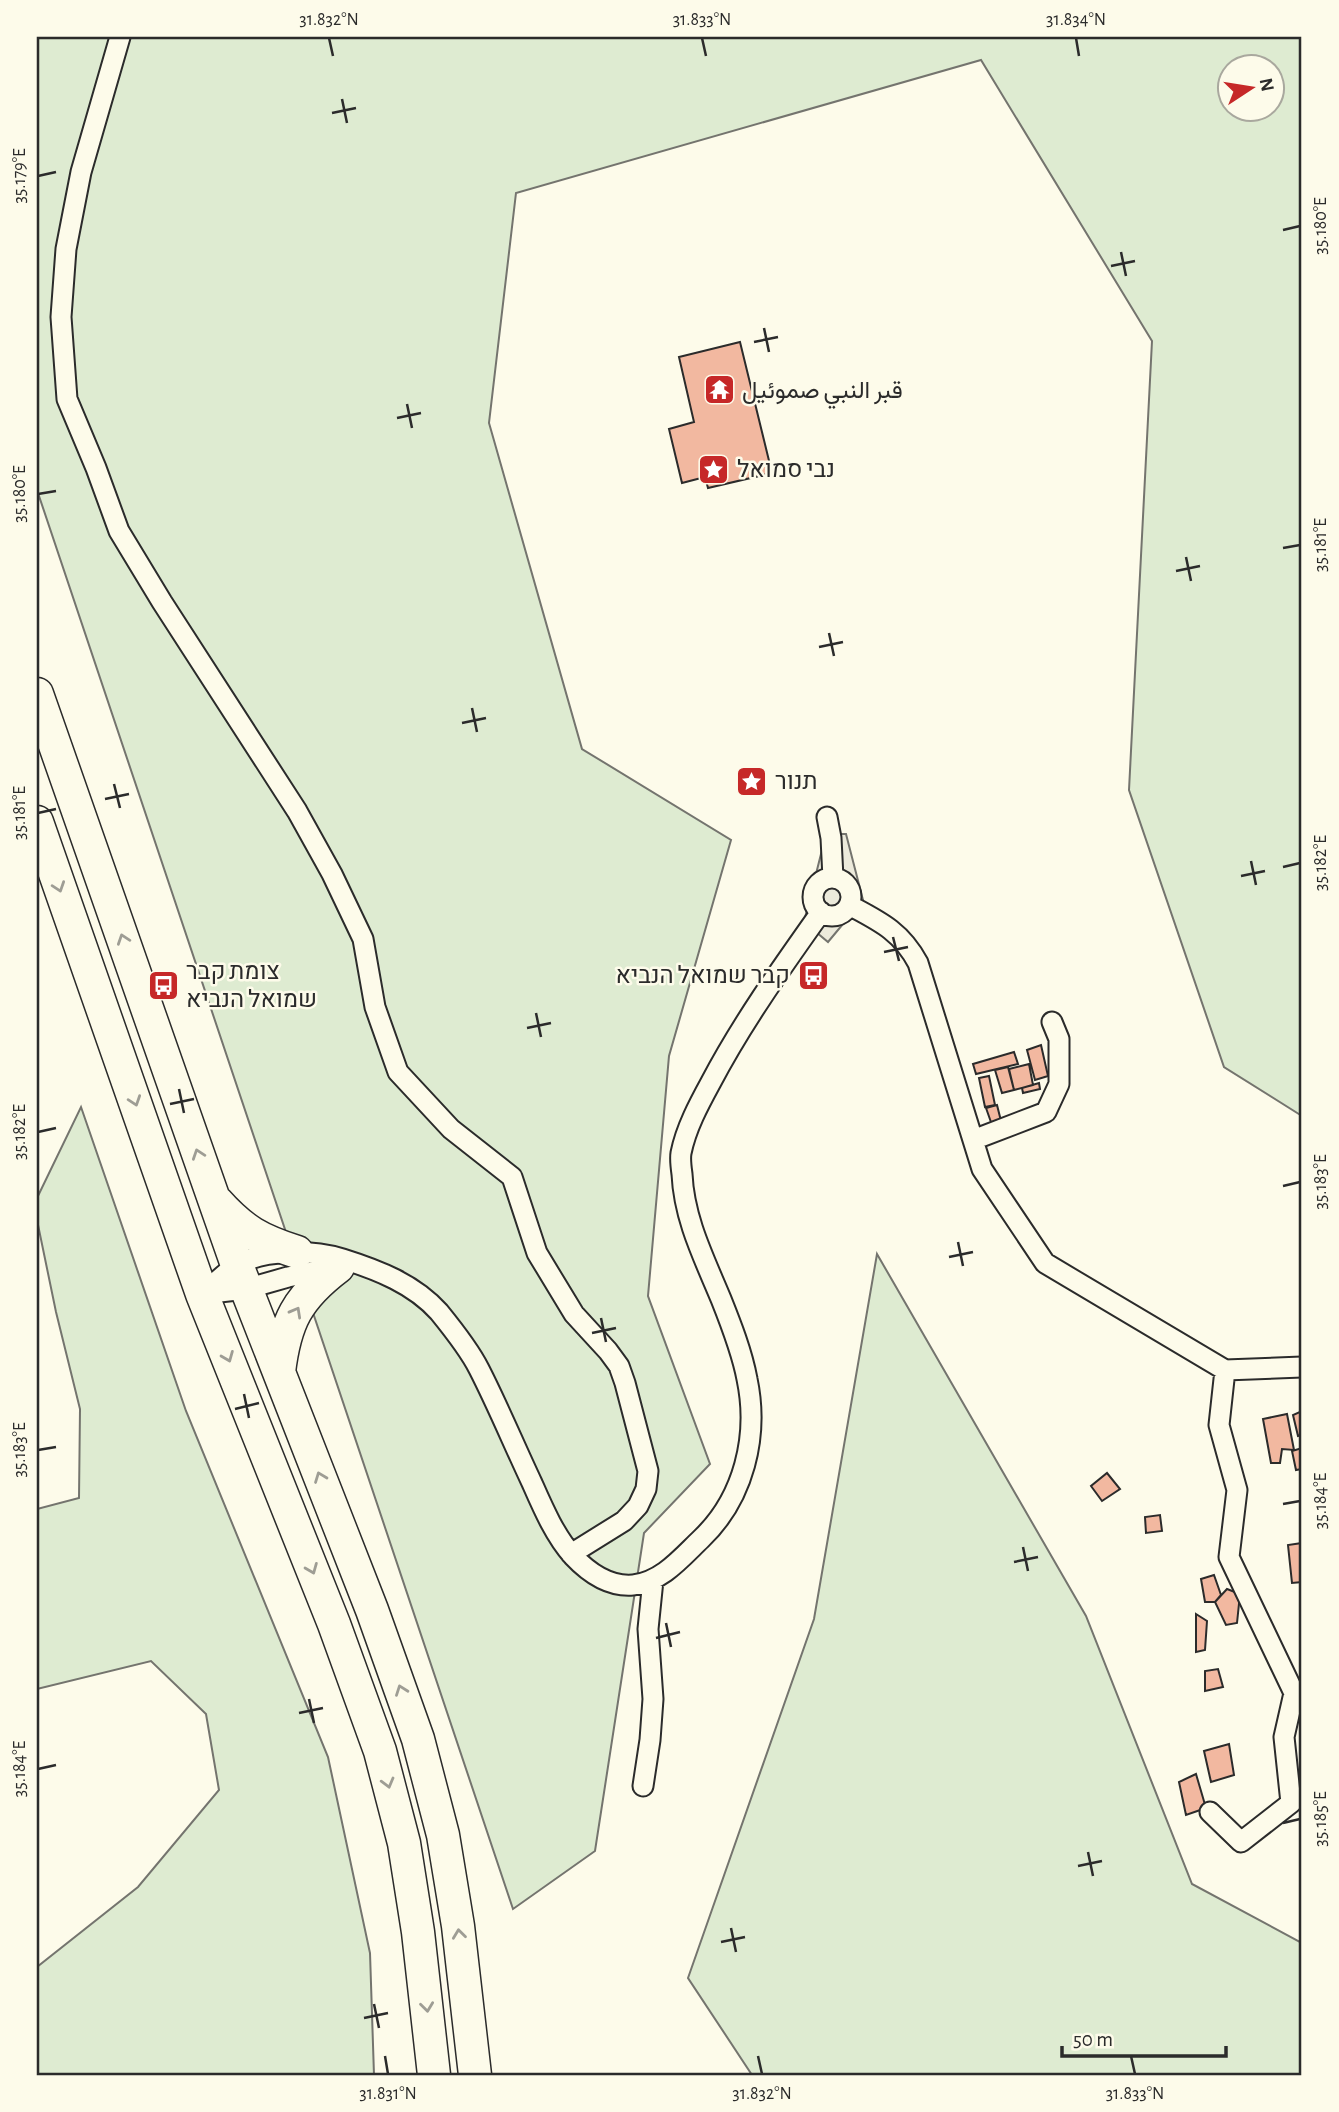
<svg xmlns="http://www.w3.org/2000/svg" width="1339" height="2112" font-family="'Alegreya Sans',Vazirmatn,Heebo,sans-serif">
	<rect width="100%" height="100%" fill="#fdfbea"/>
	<path fill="#deebd1" stroke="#74746e" stroke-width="2" fill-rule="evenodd" d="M37,37H1302V1116L1224,1067L1129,790L1152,341L981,60L516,193L489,423L582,749L731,840L669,1056L648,1296L710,1464L644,1533L595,1851L513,1909L37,490ZM1230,66H1272V108H1230Z
		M81,1107L186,1411L328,1757L370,1953L374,2075H37V1967L138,1887L219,1790L206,1714L151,1661L37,1689V1509L79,1498L80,1409L56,1312L37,1220V1198Z
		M877,1254L1086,1616L1192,1884L1302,1943V2075H752L688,1978L814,1619Z"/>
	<path fill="#eceadb" stroke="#74746e" stroke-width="2" d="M826,834H846L863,900L828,942L804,922Z"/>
	<path fill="#f2b8a0" stroke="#2b2b2b" stroke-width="2" d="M740,342L772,473L708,488L705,477L682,483L669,429L694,422L679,357Z
		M1041,1045L1048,1076L1035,1080L1027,1050Z
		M1014,1052L1018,1064L976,1074L973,1064Z
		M1029,1064L1033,1085L1014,1090L1009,1069Z
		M1008,1067L1014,1090L1002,1093L995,1070Z
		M989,1076L995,1105L985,1107L979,1078Z
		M1039,1083L1040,1089L1023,1093L1022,1088Z
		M997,1105L1001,1121L992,1125L986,1108Z
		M1302,1411V1435L1298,1436L1293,1415Z
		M1287,1414L1294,1450L1282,1449L1280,1463H1271L1263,1419Z
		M1302,1448V1469L1296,1470L1292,1451Z
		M1107,1473L1120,1489L1102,1501L1091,1486Z
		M1160,1515L1162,1531L1146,1533L1145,1517Z
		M1302,1543V1582L1292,1583L1288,1545Z
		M1214,1575L1221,1595L1215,1602H1205L1201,1579Z
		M1227,1589L1240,1594L1237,1623L1226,1625L1215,1602Z
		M1196,1614L1207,1621L1205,1650L1196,1652Z
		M1218,1669L1223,1687L1205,1691V1671Z
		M1229,1744L1234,1775L1211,1782L1204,1751Z
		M1196,1774L1206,1808L1186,1815L1179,1782Z"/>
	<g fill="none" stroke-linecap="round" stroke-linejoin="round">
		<defs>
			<path id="street" d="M120,37L81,172L66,249L61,317L67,399L96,468L119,531L162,602L297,811L332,874L363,939L375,1007L398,1072L451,1129L512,1177L537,1253L574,1314L608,1351L619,1366L625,1383L648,1471L646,1489L638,1506L624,1521L571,1554
				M827,817L831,838L833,878
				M813 897a19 19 0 1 1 38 0a19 19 0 1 1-38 0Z
				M849,905C879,921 901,931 918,963L982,1169L1045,1263L1225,1370L1302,1367
				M973,1140L1046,1112L1059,1084V1039L1052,1022
				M202,1294C213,1285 223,1275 234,1267C262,1248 312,1250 343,1259C378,1270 414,1284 439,1312C452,1328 470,1351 479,1369C498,1406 514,1445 532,1483C543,1508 555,1536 573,1556C589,1573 609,1587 633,1585C662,1582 682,1557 701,1539C744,1498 759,1436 747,1379C742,1352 731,1324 721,1299C704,1258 684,1219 682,1174C681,1167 680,1159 681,1153C686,1128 699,1104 711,1082C742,1023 782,967 821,912
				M202,1294L246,1289L288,1277L331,1268
				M643,1786L650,1740L653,1699L648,1629L653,1580
				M1210,1812L1241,1842L1291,1803L1284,1737L1294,1693L1229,1557L1237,1490L1219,1425L1225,1370"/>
			<path id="primary" d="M37,694L237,1265L372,1610L418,1739L443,1835L458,1926L475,2075
				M37,822L202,1294L334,1624L380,1751L404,1843L418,1932L434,2075
				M217,1202C243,1231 260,1240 297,1252
				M279,1372C285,1322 297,1298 338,1267"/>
		</defs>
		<use href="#street" stroke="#2b2b2b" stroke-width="23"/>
		<use href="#primary" stroke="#2b2b2b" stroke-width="35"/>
		<use href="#street" stroke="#fdfbea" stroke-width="19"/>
		<use href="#primary" stroke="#fdfbea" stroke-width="32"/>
	</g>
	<defs><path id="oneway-chevron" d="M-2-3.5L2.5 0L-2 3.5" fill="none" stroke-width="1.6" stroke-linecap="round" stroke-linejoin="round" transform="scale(1.75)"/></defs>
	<g stroke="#9e9d94">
		<use href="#oneway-chevron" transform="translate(59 887) rotate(71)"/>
		<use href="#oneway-chevron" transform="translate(123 939) rotate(-109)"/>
		<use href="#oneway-chevron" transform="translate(135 1101) rotate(71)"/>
		<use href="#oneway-chevron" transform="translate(198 1154) rotate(-109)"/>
		<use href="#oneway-chevron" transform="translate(296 1312) rotate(-61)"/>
		<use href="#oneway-chevron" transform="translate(228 1357) rotate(68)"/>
		<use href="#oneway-chevron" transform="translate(320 1477) rotate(-111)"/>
		<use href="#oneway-chevron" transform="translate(312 1569) rotate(68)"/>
		<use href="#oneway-chevron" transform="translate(401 1690) rotate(-110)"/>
		<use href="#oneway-chevron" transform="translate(388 1783) rotate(75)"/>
		<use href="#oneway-chevron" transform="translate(459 1934) rotate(-97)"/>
		<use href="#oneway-chevron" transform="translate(427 2007) rotate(83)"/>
	</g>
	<path fill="none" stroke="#2b2b2b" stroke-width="2.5" d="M329,38L333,56M702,38L706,56M1076,38L1079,56M342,99L347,123M332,113L356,108M38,176L56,172M1283,230L1300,226M1121,252L1126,276M1111,266L1135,261M764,328L769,352M754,342L778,337M407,404L412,428M397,418L421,413M38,494L56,491M1283,548L1300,545M1186,557L1191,581M1176,571L1200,566M829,633L834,656M819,647L843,642M472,708L477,732M462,723L486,718M114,784L120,808M105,799L129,794M38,813L56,809M1251,861L1256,885M1283,867L1300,863M1241,876L1265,871M893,937L899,961M884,952L908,947M536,1013L541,1037M527,1028L551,1023M179,1089L184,1113M170,1104L194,1099M38,1132L56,1128M1283,1186L1300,1182M958,1242L963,1266M949,1257L973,1252M601,1318L606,1342M592,1333L616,1328M244,1394L249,1418M235,1409L259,1403M38,1450L56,1447M1283,1504L1300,1501M1023,1547L1028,1571M1014,1562L1038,1557M666,1623L671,1647M656,1638L680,1632M309,1699L314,1723M299,1713L323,1708M38,1769L56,1765M1283,1823L1300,1819M1088,1852L1093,1876M1078,1866L1102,1861M731,1928L736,1952M721,1942L745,1937M374,2004L379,2028M364,2018L388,2013M385,2056L388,2074M758,2056L762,2074M1131,2056L1135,2074"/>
	<defs>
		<symbol id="temple-square" viewBox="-11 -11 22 22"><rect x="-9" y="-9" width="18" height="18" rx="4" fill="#c62828" stroke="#fdfbea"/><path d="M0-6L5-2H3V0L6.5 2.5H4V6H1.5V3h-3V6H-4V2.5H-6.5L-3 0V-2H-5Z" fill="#fff"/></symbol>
		<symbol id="sight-square" viewBox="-11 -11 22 22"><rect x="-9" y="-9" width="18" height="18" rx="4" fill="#c62828" stroke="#fdfbea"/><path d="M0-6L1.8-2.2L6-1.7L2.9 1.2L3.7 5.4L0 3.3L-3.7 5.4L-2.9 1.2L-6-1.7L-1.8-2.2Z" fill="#fff"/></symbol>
		<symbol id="bus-square" viewBox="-11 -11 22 22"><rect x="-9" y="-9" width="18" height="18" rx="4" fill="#c62828" stroke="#fdfbea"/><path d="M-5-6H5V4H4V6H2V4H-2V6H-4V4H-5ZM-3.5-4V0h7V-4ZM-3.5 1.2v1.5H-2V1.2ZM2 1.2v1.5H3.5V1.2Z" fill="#fff"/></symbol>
	</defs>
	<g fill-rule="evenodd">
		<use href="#temple-square" x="702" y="372" width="35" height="35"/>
		<use href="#sight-square" x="696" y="452" width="35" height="35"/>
		<use href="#sight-square" x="734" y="764" width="35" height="35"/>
		<use href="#bus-square" x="796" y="958" width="35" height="35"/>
		<use href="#bus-square" x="146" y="968" width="35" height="35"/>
	</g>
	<g text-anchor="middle" stroke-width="5" stroke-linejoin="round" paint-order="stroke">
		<g font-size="24" fill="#2b2b2b" stroke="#fdfbea" text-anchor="start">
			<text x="742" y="398">قبر النبي صموئيل</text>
			<text x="737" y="477">נבי סמואל</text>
			<text x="775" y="789">תנור</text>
			<text x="186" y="979">צומת קבר<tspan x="186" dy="28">שמואל הנביא</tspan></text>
			<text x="790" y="983" text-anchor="end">קבר שמואל הנביא</text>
		</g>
	</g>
	<rect width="1339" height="2112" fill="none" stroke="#fdfbea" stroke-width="77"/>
	<g transform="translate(1251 88) rotate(78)"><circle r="33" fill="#fdfbea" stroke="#a9a89e" stroke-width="2"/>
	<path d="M0-5L12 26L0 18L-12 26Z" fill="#c62828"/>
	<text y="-10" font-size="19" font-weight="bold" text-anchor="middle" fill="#2b2b2b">N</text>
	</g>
	<path d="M1062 2046v10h164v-10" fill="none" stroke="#2b2b2b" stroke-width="3.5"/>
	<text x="1073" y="2046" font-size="21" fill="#2b2b2b" stroke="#fdfbea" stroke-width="5" paint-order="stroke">50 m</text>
	<rect x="38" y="38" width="1262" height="2036" fill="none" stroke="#2b2b2b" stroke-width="2.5"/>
	<g font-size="18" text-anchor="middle" fill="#2b2b2b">
		<text x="329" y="25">31.832°N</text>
		<text x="702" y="25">31.833°N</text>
		<text x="1076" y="25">31.834°N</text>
		<text transform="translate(19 176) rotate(-90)" y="6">35.179°E</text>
		<text transform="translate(1320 226) rotate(-90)" y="6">35.180°E</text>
		<text transform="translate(19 494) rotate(-90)" y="6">35.180°E</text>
		<text transform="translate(1320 545) rotate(-90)" y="6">35.181°E</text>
		<text transform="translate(19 813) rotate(-90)" y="6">35.181°E</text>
		<text transform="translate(1320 863) rotate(-90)" y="6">35.182°E</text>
		<text transform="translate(19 1132) rotate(-90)" y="6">35.182°E</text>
		<text transform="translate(1320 1182) rotate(-90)" y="6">35.183°E</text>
		<text transform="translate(19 1450) rotate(-90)" y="6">35.183°E</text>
		<text transform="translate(1320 1501) rotate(-90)" y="6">35.184°E</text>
		<text transform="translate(19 1769) rotate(-90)" y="6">35.184°E</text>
		<text transform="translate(1320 1819) rotate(-90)" y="6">35.185°E</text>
		<text x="388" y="2099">31.831°N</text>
		<text x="762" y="2099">31.832°N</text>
		<text x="1135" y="2099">31.833°N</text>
	</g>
</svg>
